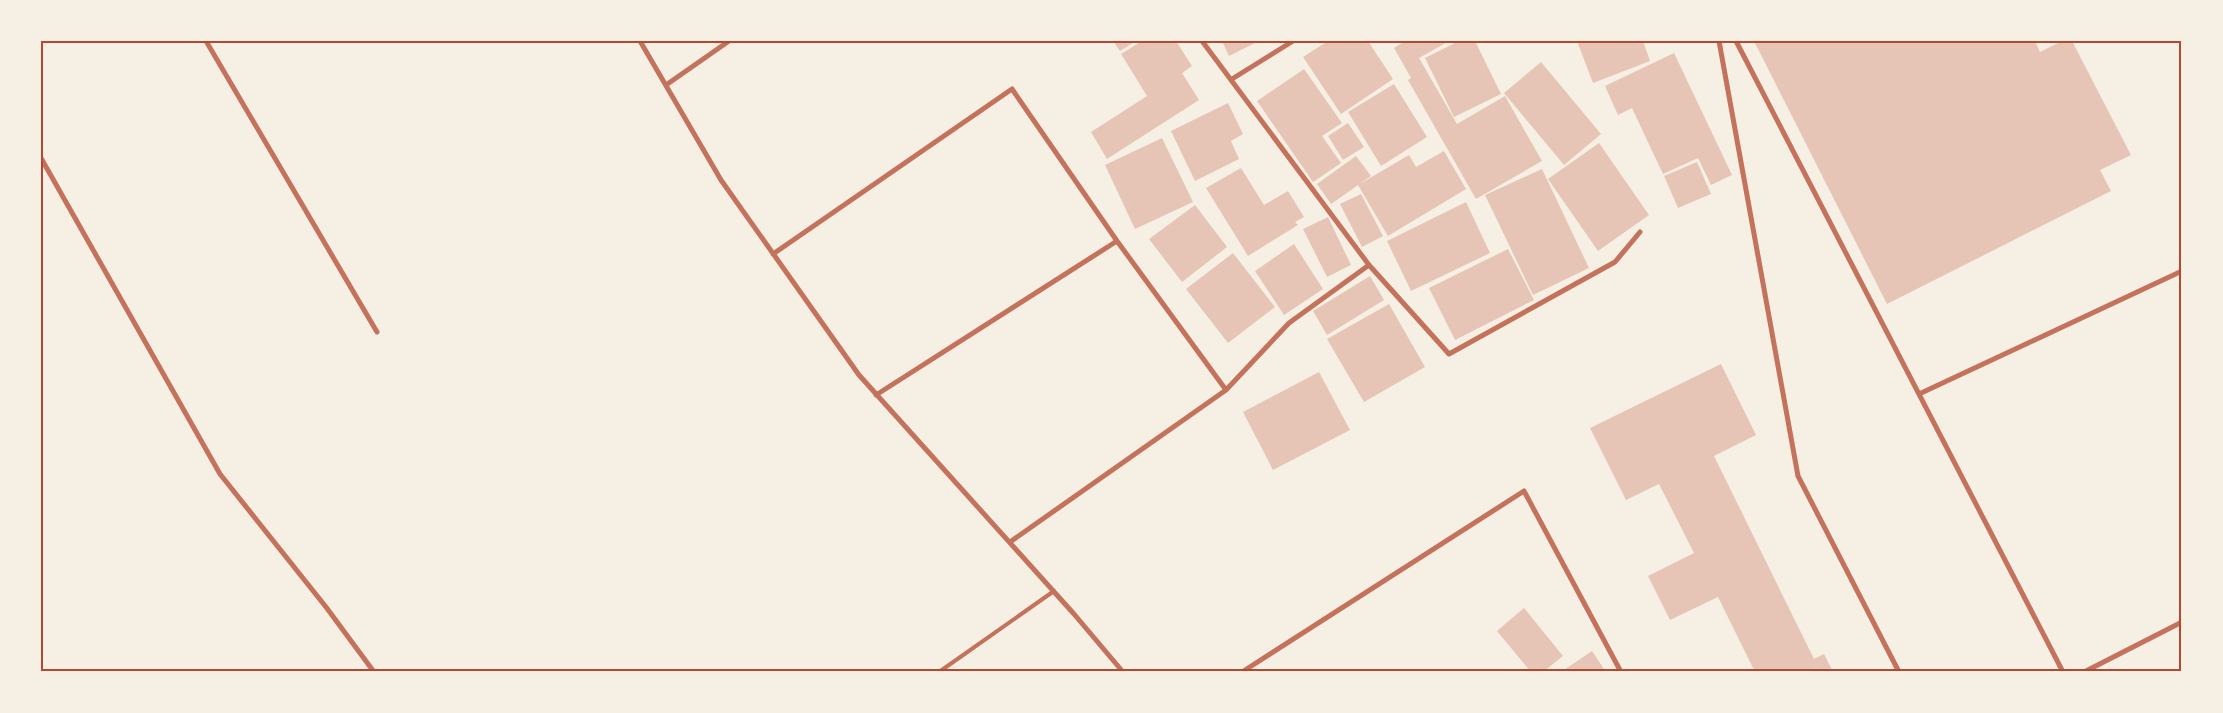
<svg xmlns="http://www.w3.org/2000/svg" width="2223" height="713" font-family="'Fira Sans',sans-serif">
	<rect width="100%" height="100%" fill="#f6efe4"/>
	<path fill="#e6c5b7" d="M1113,41H1136L1120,51Z
		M1142,41H1176L1192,66L1182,73L1199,100L1107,159L1091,132L1147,96L1121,54Z
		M1222,41H1259L1229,56Z
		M1328,41H1368L1393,79L1341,114L1303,57Z
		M1405,41H1449L1419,58L1457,124L1505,96L1542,161L1476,199L1408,80L1411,78L1394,48Z
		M1459,41H1475L1501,94L1454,117L1425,58Z
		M1577,41H1643L1650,61L1593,83Z
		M1754,41H2035L2040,52L2062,41H2072L2131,155L2100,170L2111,191L1887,304Z
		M1674,53L1732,175L1711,185L1698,158L1663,174L1632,108L1618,115L1605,86Z
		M1541,62L1601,134L1564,165L1504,93Z
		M1304,69L1342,123L1322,136L1341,163L1313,182L1257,101Z
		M1394,84L1427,137L1381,166L1348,112Z
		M1228,103L1243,134L1231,141L1239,159L1195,181L1171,131Z
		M1348,123L1364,147L1343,160L1328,136Z
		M1162,138L1193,202L1135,229L1105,165Z
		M1599,143L1649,215L1598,251L1548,179Z
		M1444,151L1466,189L1388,236L1358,185L1409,155L1416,167Z
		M1356,156L1371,176L1331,204L1317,184Z
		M1697,162L1711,194L1678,208L1664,176Z
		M1241,168L1264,205L1288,191L1304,217L1295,222L1298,225L1248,256L1206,188Z
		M1542,169L1589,268L1533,295L1485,195Z
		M1361,194L1383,236L1362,247L1340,204Z
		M1466,202L1490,253L1411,291L1387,241Z
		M1195,205L1227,247L1182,282L1149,239Z
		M1328,217L1351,265L1327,277L1303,229Z
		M1294,244L1323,289L1284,315L1255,271Z
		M1508,249L1534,300L1455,340L1429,288Z
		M1233,253L1275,307L1228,343L1186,289Z
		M1370,276L1384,300L1327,335L1313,311Z
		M1389,304L1425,367L1364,402L1327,339Z
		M1721,364L1756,435L1714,456L1814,659L1824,654L1833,672H1755L1718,597L1670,620L1648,576L1694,553L1659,484L1626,500L1590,428Z
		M1319,372L1350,430L1273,470L1243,412Z
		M1524,608L1563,656L1543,672H1531L1497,631Z
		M1592,651L1606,672H1561Z"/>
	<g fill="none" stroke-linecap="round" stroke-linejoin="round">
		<path stroke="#c5725c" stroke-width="4" d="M939,672L1054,591"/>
		<path stroke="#c5725c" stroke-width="5" d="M206,41L377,332
			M640,41L721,180L859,375L1074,614L1123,672
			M1202,41L1369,265L1449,354L1615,262L1640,232
			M1719,41L1798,476L1899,672
			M1736,41L2063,672
			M1232,79L1293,41
			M666,85L729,41
			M41,158L220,474L326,607L374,672
			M773,254L1012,89L1117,241L1226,390
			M1919,394L2182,271
			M876,395L1117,241
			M1010,542L1226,390L1289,323L1369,265
			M1242,672L1524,491L1621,672
			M2084,672L2182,622"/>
	</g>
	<rect width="2223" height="713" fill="none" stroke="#f6efe4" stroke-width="85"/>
	<rect x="42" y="42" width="2138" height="628" fill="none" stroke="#b5482f" stroke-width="2"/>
</svg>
